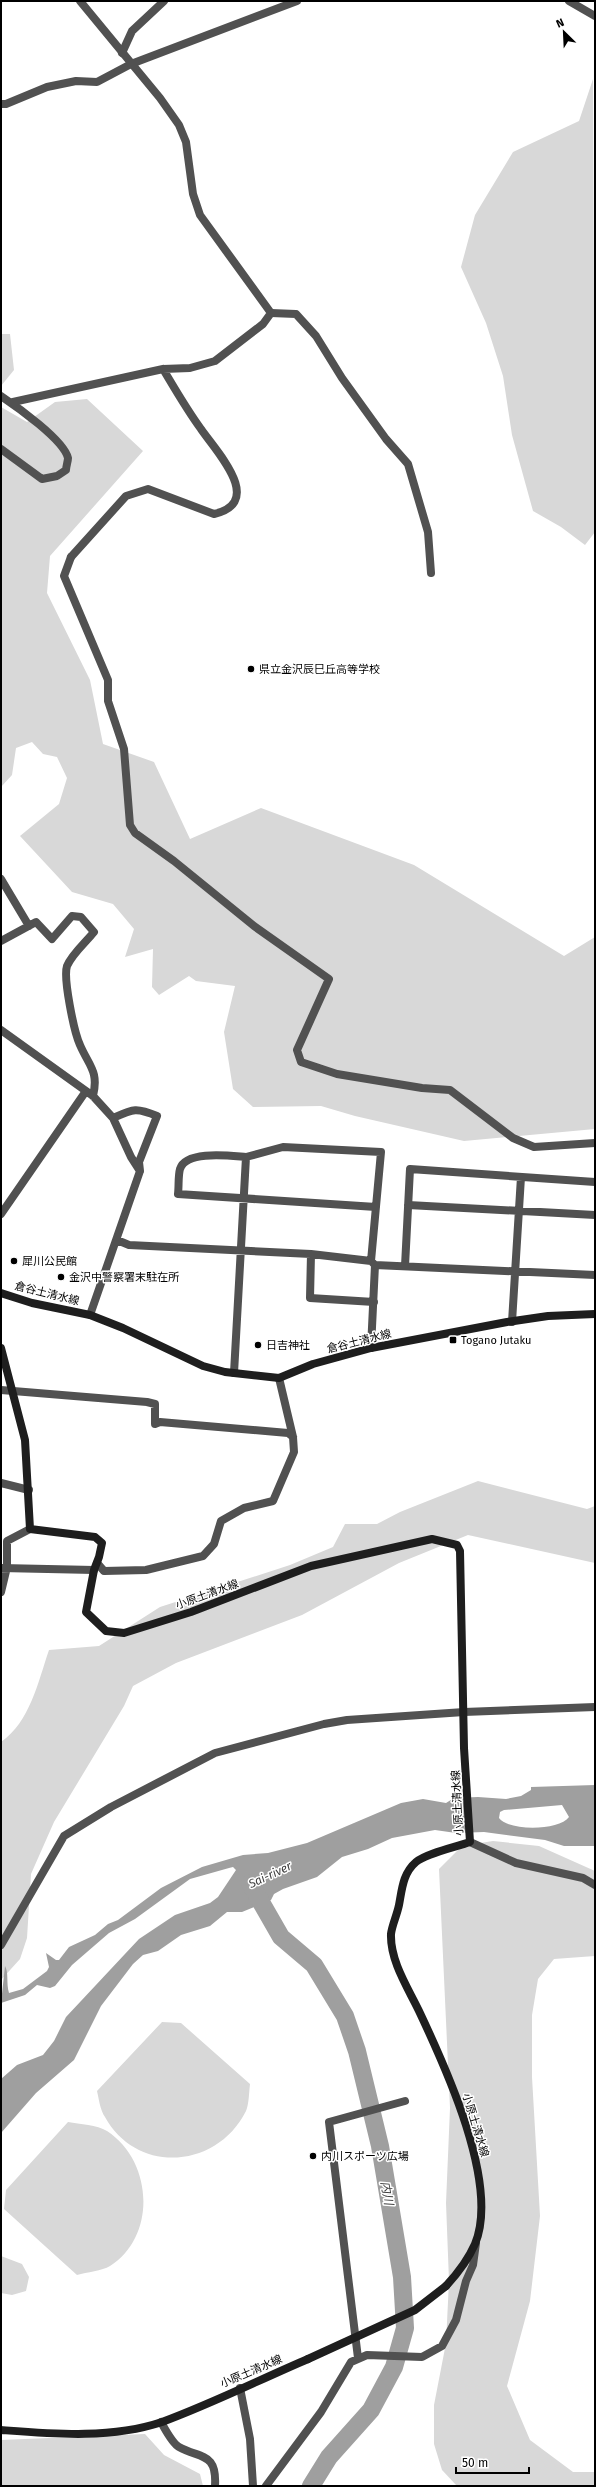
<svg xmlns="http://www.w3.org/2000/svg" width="596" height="2487" font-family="'Fira Sans','Noto Sans JP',sans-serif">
	<rect width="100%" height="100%" fill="#fff"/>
	<path fill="#d8d8d8" d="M593,79L595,532L585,545L561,527L533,511L512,435L503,376L486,323L461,267L475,215L513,152L579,121Z
		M1,334H10L14,370L1,386Z
		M87,399L143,451L50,556L47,593L90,680L103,744L154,762L190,839L261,808L414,865L564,956L595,937V1129L464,1141L355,1116L321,1106L253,1107L233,1089L224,1032L235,986L196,981L189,976L159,995L152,987L153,949L125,957L134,929L113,904L72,892L20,836L59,804L67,778L57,757L43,754L32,742L16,748L12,775L1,787V407L27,422L55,402Z
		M478,1481L587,1509L595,1506V1563L468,1535L399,1563L302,1615L176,1663L133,1686L124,1706L54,1822L31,1874L27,1938L20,1959L1,1980V1742C30,1722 38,1682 49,1650L99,1646L160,1607L290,1565L333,1547L345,1524H377L400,1512Z
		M493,1841L539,1846L595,1871V1956L554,1959L538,1979L532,2015V2077L540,2216L530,2301L507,2386L530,2440L573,2472H595V2486H457L442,2470L434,2444V2405L446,2343L449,2281L446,2203L450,2108L439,1869L462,1846Z
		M162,2022L181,2023L250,2084C249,2092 249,2104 246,2111C217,2169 137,2175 105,2117C100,2110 99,2099 97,2091Z
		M68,2122C80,2124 97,2125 107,2131C153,2161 157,2236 110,2266C102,2271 87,2272 77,2275L4,2209L6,2190Z
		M1,2256L22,2264L29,2277L26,2291L12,2295L1,2293Z
		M145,2434L164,2455L200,2474L203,2486H1V2440Z"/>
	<path fill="#9f9f9f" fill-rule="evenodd" d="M595,1785V1846H564L545,1840L484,1832L456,1833L435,1830L392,1838L368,1849L342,1857L317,1877L283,1889L274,1894L271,1900L242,1912H227L210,1926L181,1935L158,1951L143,1955L133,1964L101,2006L74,2060L36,2093L1,2133V2079L17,2065L43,2055L54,2041L66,2017L139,1939L175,1915L210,1903L218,1897L236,1870L233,1867L229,1868L190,1879L135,1919L109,1933L72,1965L55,1986L50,1988L37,1985L25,1995L1,2003L5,1966C9,1973 6,1983 9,1993L23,1989L47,1971L49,1967L46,1953L56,1960H59L69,1947L95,1935L108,1924L118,1920L161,1888L202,1867L243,1855L268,1853L307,1843L401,1803L423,1799L446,1803L454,1798L478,1797L506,1799L521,1796L531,1790V1787ZM562,1805L569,1817C559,1831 508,1831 499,1818L500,1812L504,1810Z"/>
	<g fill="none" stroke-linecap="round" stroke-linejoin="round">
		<path stroke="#9f9f9f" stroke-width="18" d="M250,1883L281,1937L314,1965L345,2016L357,2051L380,2146L402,2277L405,2328L394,2367L371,2410L329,2457L311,2486"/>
		<path stroke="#515151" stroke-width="8" d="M122,53L132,31L164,1
			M1,104H6L47,87L76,81L97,82L131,64
			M271,313L296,314L316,336L342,378L386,439L408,464L428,532L431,573
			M1,396C16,406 64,440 68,458C68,461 66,467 66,470L57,476L42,479L1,449
			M71,557L64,576L108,680V701L124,749L130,825L135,833L174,861L254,926L329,979L297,1050L301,1062L337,1074L422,1088L450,1090L513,1138L534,1147L595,1143
			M1,879L29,926
			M1,941L36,922L52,939L72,916L81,917L94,932C86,942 72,954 67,966C63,978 74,1032 80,1045C89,1066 99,1071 93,1096
			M1,1030L93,1096L113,1118L131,1157L140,1171L90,1315
			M113,1118C133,1109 136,1107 157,1116L139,1162L140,1171
			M246,1157C231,1156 186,1150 180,1169C178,1176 179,1186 178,1194L376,1207
			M408,1205L595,1215
			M1,1214L86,1091
			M117,1240L129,1245L311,1254L371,1261L375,1265L595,1275
			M311,1254L310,1298L374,1302
			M405,1266L410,1169L595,1182
			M512,1322L521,1177
			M371,1348L375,1265
			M234,1373L246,1157L283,1147L381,1152L371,1261
			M1,1390L147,1402L155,1404V1424L160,1422L288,1433L293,1437
			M1,1483L29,1490
			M97,1563L104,1571L146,1570L203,1556L214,1544L221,1521L244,1508L273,1501L294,1452L293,1437L279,1378
			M1,1568L94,1570
			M1,1592L7,1567V1541L30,1529
			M470,1842L516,1863L583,1878L595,1885
			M1,1945L64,1836L111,1807L215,1753L324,1724L347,1720L464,1712L595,1707
			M358,2358L329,2122L405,2101
			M240,2388L250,2439L253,2486
			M161,2422C165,2429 172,2443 179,2447C201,2459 217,2452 215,2486
			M266,2486L321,2412L351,2362L367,2355L422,2357L442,2346L456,2320L466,2281L473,2265L476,2243"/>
		<path stroke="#515151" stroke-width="8" d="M569,1L595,16
			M131,64L297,1
			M13,402L163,369L190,368L215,361L263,324L271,313L200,215L193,194L186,142L179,125L160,98L80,1
			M71,557L126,496L148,489L214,514C266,502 215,450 201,429C187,410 175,389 163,369"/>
		<path stroke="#1e1e1e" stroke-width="8" d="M1,1293L32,1303L90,1315L123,1328L203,1366L225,1372L279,1378L313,1364L371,1348L507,1322L548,1316L595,1314
			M1,1348L25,1440L30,1529L95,1537L102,1543L99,1557L94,1570L86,1612L106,1631L124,1633L191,1612L311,1566L432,1539L457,1545L460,1551L464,1748L470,1842C456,1847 427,1853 416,1862C403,1873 402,1889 399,1905C397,1915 392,1925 391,1934C390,1961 408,1988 419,2011C445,2066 500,2184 475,2244C468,2260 458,2273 446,2286
			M1,2430C54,2434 111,2439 162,2422C211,2404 259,2380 308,2359"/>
		<path stroke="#1e1e1e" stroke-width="8" d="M308,2359L415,2310L446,2286"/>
	</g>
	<g fill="#000" stroke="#fff" stroke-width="1.5">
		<circle cx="251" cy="669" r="4"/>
		<circle cx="14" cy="1261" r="4"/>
		<circle cx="61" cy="1277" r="4"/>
		<rect x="449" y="1336" width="8" height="8" rx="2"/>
		<circle cx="258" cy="1345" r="4"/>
		<circle cx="313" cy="2156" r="4"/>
	</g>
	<g text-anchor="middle" stroke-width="3" stroke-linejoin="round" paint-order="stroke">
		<g font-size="11" fill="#000" stroke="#fff" text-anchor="start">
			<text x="259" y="673">県立金沢辰巳丘高等学校</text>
			<text x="22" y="1265">犀川公民館</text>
			<text x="69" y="1281">金沢中警察署末駐在所</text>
			<text x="461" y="1344">Togano Jutaku</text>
			<text x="266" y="1349">日吉神社</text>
			<text x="321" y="2160">内川スポーツ広場</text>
		</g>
		<g font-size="11" fill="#000" stroke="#fff">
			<text transform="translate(47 1293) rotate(14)" y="4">倉谷土清水線</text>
			<text transform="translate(359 1341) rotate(-14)" y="4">倉谷土清水線</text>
			<text transform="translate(207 1594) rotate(-20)" y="4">小原土清水線</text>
			<text transform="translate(457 1803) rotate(-93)" y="4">小原土清水線</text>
			<text transform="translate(476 2125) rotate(73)" y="4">小原土清水線</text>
			<text transform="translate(251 2371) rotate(-23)" y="4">小原土清水線</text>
		</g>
		<g font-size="12" font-style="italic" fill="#404040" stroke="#fff">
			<text transform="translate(270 1875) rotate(-25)" y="4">Sai-river</text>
			<text transform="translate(387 2193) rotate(80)" y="4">内川</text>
		</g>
	</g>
	<rect width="596" height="2487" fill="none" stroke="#000000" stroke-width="4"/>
	<g transform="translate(564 32) rotate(336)" stroke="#ffffff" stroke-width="3" paint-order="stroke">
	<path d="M0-3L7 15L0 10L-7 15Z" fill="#000000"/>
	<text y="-6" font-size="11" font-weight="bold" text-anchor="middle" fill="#000000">N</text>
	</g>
	<path d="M456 2467v6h73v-6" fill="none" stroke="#000000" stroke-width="2"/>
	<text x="462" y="2467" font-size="12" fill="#000000" stroke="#ffffff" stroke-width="3" paint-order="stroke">50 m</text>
</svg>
